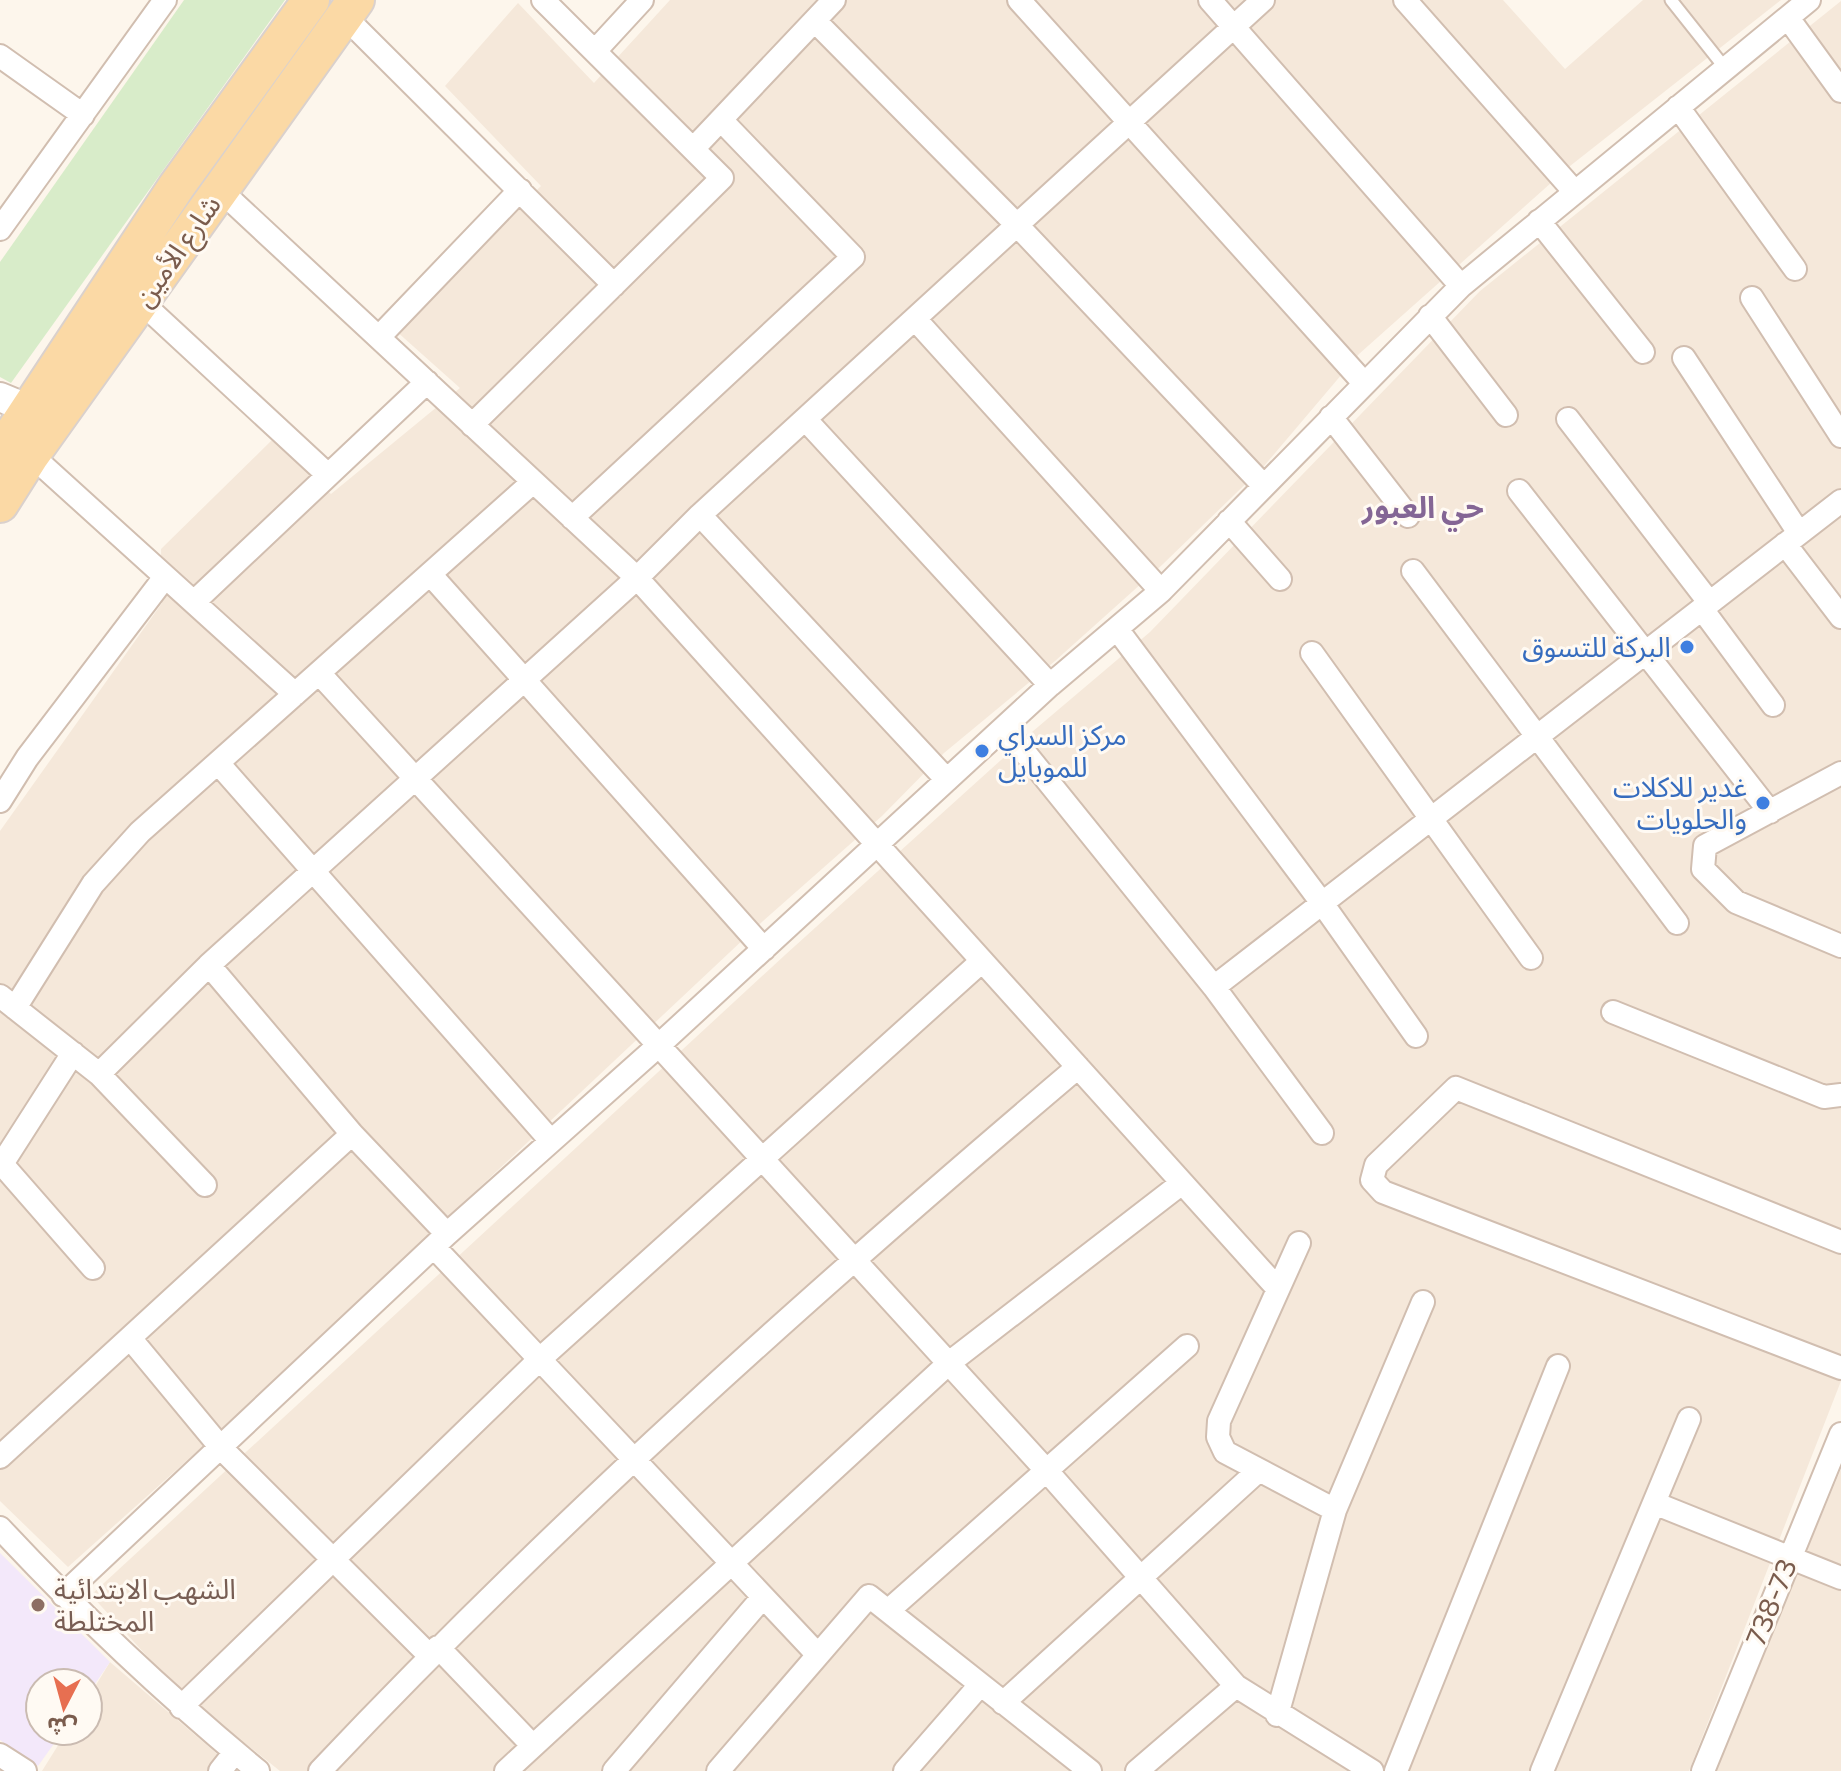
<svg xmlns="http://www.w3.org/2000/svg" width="1841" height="1771" font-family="Commissioner,'Noto Sans Arabic',sans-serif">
	<rect width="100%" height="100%" fill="#fdf6ec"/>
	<path fill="#f5e8da" d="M670,0H1503L1565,69L1643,0H1781L1570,166L1359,354L1264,466L1162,565L1055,661L944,753L882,816L763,921L231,1421L68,1567L0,1501V831L162,603L161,549L272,440L331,494L460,388L395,330L541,186L445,86L518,3L594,83Z
		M1841,1V1381L1689,1771H280L177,1689L91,1595L785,955L1032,732L1150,632L1480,291Z
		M1841,1469V1771H1714Z
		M110,1662L237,1771H42L67,1731H88V1698Z"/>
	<path fill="#f3e8fa" d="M0,1553L110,1662L88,1694V1683H40V1731H63L38,1766L0,1740Z"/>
	<path fill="#d8ecc9" d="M184,0H285L11,383L0,377V262Z"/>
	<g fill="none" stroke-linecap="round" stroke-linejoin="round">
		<defs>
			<path id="service" d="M1671,0L1725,68"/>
			<path id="minor" d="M1019,0L1364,383
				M1210,0L1461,286
				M1405,0L1574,191
				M344,16L614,285
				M1788,18L1841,91
				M815,21L1017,225L1263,485
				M595,51L642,0
				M0,56L83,115
				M1678,107L1795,269
				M693,149L834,0
				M220,190L637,578L1278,1289
				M1539,221L1643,352
				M0,229L165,0
				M1752,298L1841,436
				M141,302L328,475
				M1430,316L1506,415
				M915,319L1161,591
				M379,337L520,190
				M1684,358L1799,533
				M1331,417L1408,516
				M805,419L1050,685
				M1568,419L1709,602
				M472,425L722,178L543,0
				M31,455L295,694
				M1519,491L1770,812
				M700,515L947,780
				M572,518L853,257L721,120
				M1229,521L1280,579
				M1785,544L1841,617
				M1413,571L1677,923
				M430,574L764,949
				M194,602L427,382
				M1702,609L1773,705
				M1117,629L1322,903L1416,1036
				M1312,653L1531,958
				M319,673L1046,1470L1236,1686L1372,1771
				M1005,728L1214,987L1322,1133
				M218,763L551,1141
				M1841,773L1705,846L1703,869L1736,902L1841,946
				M0,801L27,758L165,577
				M209,965L352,1134L447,1234
				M1214,987L1841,501
				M0,996L99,1074L205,1185
				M15,1008L93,884L140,832L533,482
				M1613,1012L1824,1097L1841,1095
				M99,1074L209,965L637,578L700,515L1263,0
				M2,1164L93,1268
				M0,1167L73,1053
				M1841,1242L1456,1088L1376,1165L1372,1180L1383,1192L1841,1368
				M1299,1243L1219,1421L1218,1437L1225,1452L1335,1510
				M434,1247L818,1655
				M130,1338L222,1449L429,1655
				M0,1457L352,1134
				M1654,1503L1841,1578
				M0,1528C81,1615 166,1695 258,1771
				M63,1595L447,1234L658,1046L1050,685L1161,591L1461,286L1809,0
				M889,1610L1187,1346
				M438,1647L533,1746
				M1003,1703L1259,1470
				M181,1707L540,1359L982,961
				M1277,1715L1335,1510L1423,1302
				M0,1755L25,1771
				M220,1771L235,1752
				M320,1771C557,1520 815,1290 1078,1067
				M506,1771L949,1363L1182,1183
				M614,1771L763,1597
				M718,1771L869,1596L1090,1771
				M905,1771L980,1685
				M1137,1771L1236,1686
				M1396,1771L1558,1366
				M1542,1771L1689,1419
				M1703,1771L1841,1434"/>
			<path id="tertiary" d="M0,397L29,409"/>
			<path id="primary" d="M0,453L176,187L311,0
				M0,504L31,455L356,0"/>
		</defs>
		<use href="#service" stroke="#d1beb0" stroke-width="15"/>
		<use href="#minor" stroke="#d1beb0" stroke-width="26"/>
		<use href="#tertiary" stroke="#d1beb0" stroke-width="32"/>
		<use href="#primary" stroke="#dad1cd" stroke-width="40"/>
		<use href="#service" stroke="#fff" stroke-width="11"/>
		<use href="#minor" stroke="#fff" stroke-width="22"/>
		<use href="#tertiary" stroke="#fff" stroke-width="28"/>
		<use href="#primary" stroke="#fbd9a5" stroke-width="36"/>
	</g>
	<g fill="#3f7fe0" stroke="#fffaf3" stroke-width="3">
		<circle cx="1687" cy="647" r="8"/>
		<circle cx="982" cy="751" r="8"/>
		<circle cx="1763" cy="803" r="8"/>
	</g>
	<circle fill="#8d6e63" stroke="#fffaf3" stroke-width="3" cx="38" cy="1605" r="8"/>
	<g text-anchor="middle" stroke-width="6" stroke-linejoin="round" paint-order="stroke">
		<g font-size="28" fill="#7a5c4d" stroke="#fffaf3">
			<text transform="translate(177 251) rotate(-55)" y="10">شارع الأمين</text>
			<text transform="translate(1771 1602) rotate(-68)" y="10">738-73</text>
		</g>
		<g font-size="28" fill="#366cbe" stroke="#fffaf3" text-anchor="end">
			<text x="1671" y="657">البركة للتسوق</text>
			<text x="998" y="745" text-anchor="start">مركز السراي<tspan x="998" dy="32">للموبايل</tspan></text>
			<text x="1747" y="797">غدير للاكلات<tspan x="1747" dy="32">والحلويات</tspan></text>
		</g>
		<g font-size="28" fill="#785e54" stroke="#fffaf3" text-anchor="start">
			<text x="54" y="1599">الشهب الابتدائية<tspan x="54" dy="32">المختلطة</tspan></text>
		</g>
		<g font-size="30" font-weight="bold" fill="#846695" stroke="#fffaf3">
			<text x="1423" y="518">حي العبور</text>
		</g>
	</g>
	<g transform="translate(64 1707) rotate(186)"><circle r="38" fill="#fffaf3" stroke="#cabbb1" stroke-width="2"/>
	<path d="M0-6L14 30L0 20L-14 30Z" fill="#e76f51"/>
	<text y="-12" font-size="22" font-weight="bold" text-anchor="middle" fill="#7a5c4d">ش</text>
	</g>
</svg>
